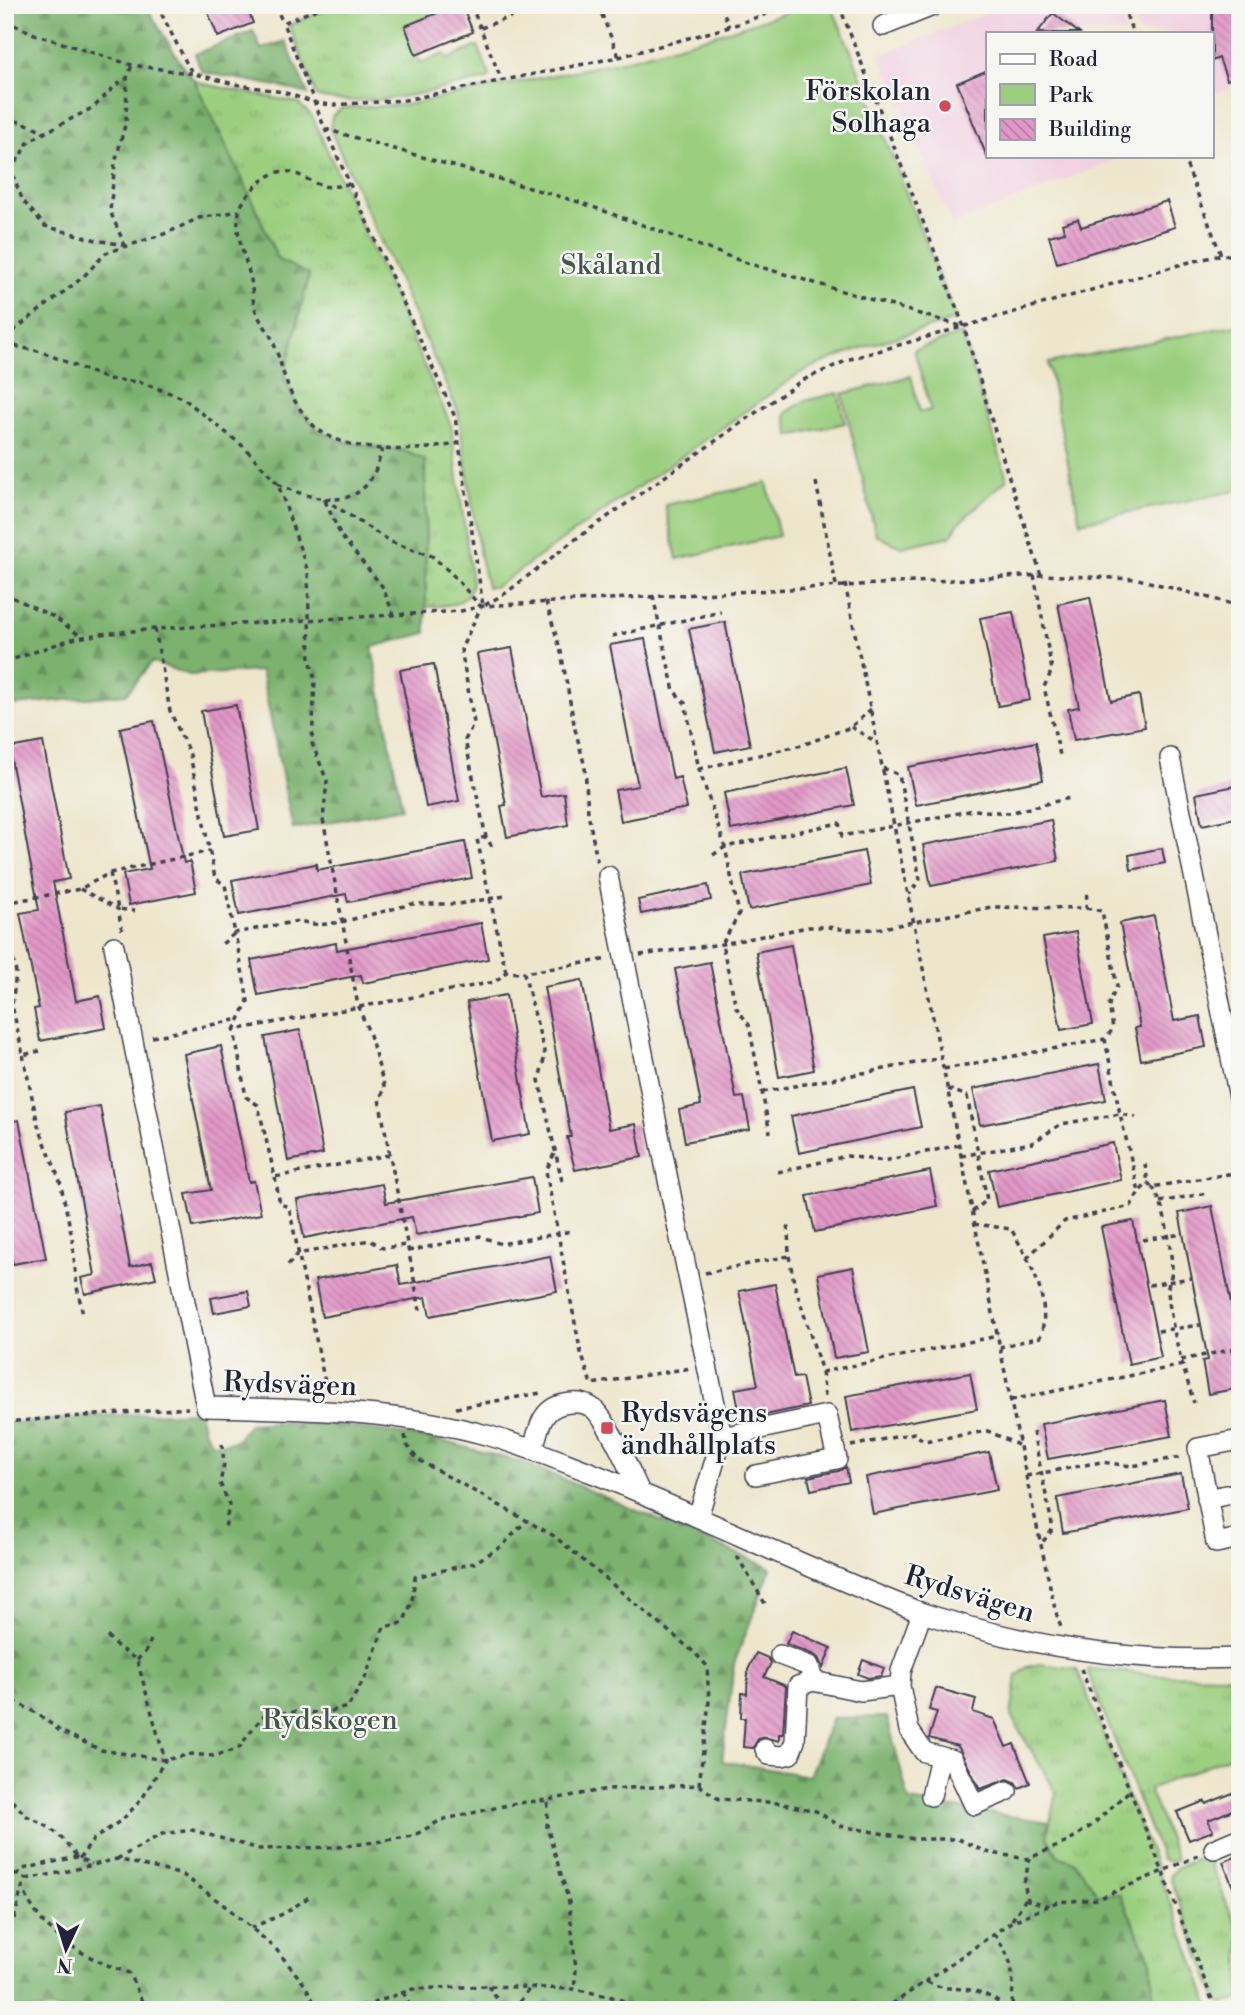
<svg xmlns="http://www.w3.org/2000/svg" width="1245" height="2015" font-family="'Libre Bodoni',serif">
	<defs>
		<pattern id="grass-tufts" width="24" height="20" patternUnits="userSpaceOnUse" patternTransform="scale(1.75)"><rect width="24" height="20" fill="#9bcf7f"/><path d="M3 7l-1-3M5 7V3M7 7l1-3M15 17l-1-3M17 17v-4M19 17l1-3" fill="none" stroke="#85b16f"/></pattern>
		<pattern id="forest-firs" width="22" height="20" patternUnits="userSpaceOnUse" patternTransform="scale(1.75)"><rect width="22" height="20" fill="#7cb26e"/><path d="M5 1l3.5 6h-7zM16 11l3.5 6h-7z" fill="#65905c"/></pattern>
		<pattern id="building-back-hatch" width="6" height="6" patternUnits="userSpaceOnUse" patternTransform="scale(1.75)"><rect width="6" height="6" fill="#e298c7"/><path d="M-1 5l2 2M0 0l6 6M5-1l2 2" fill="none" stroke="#b77ca3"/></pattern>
	</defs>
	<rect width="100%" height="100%" fill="#f6f6f2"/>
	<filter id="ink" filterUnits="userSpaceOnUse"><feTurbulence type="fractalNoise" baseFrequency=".0143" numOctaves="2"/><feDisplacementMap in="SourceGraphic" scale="14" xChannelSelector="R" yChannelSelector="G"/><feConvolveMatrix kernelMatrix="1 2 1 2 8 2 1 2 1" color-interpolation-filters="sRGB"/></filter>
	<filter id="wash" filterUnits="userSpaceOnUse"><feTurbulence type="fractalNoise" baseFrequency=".00686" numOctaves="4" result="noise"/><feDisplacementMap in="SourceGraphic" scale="28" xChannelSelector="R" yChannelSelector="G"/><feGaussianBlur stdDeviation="1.57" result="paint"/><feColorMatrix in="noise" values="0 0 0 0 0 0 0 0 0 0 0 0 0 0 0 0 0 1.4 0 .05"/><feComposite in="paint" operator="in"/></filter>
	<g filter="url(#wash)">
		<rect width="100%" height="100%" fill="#eee6cc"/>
		<path fill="#f2cfe1" d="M1007,5H1115L1127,33H988V156H1125L952,225L880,55Z
			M1131,5H1240V83L1212,95V33H1139L1132,17Z"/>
		<path fill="url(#grass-tufts)" stroke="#5e785d" stroke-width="2" d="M338,5H457L405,26L420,63L445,54L448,59L478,46L490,76L488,79C434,90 373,109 317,97L289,25Z
			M194,80L204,84L298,103L312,116L451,425L472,583C467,608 447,605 426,607L425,461L404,451L343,442L319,431L299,409L284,378L309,275L278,260L249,193Z
			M1040,1664L1077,1669L1185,1938L1211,2010H1154L1151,1961L1120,1894H1098L1075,1862L1058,1856L1047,1837L1056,1792L1011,1716L1017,1676L1027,1667Z
			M1091,1669L1157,1675L1240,1676V1752L1149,1789L1177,1860L1169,1862L1162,1859L1088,1673V1670Z
			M1207,1855L1240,1935V1999L1223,2004L1217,2000L1171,1880L1170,1875L1176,1868Z"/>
		<path fill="url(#forest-firs)" stroke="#4f6a54" stroke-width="2" d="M5,5H145L184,68L194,80L249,193L278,260L309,274L284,378L299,409L319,431L343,442L404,451L425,460L426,633L372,647L402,808L293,829L261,671L189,675L152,662L126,694L5,706Z
			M253,31L261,49L285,41L308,94L283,87L202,72L195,54Z
			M199,1412L204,1431L212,1443C234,1445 237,1441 249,1424L275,1422L328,1424L381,1431L442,1441L527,1464L771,1568L734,1664L722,1761L809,1776L832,1718L887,1717L909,1801L1050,1822L1047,1837L1058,1856L1075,1862L1098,1894H1120L1151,1961L1154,2010H5V1424L97,1416Z"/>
		<path fill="#9bcf7f" stroke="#5e785d" stroke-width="2" d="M808,5H831L853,56L956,320C903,335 850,349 800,373L503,582L494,587H487L480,557L458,411L330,129L332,116L342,108L406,105L618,62L722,33Z
			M1240,324V490L1080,522L1048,363Z
			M962,334L1007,479L958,524L951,536L901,547L876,535L842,394L911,376L920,412L931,410L914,350Z
			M838,393L845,423L790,436L785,414L804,401Z
			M767,483L779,536L677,559L665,505Z"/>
		<g id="blocks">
			<path fill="url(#building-back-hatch)" d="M205,5H246L253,23L218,37Z
				M457,5H462L473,32L416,55L405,26Z
				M1212,5H1240V76L1227,80L1219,58L1212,61Z
				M1053,13L1079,33H1037Z
				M988,70V157H987L957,83Z
				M1167,201L1175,227L1057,263L1049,236L1065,232L1062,224L1078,219L1081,227Z
				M1090,597L1111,701L1139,695L1145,727L1074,740L1068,709L1079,707L1058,604Z
				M1013,612L1030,700L998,706L980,618Z
				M725,622L750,745L715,752L689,629Z
				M645,639L673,779L680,777L687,808L621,821L615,790L638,786L610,645Z
				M512,648L541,797L564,793L568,825L507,837L501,806L506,805L477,654Z
				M434,664L459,801L426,807L400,670Z
				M236,705L259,830L224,836L201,711Z
				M154,721L184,863L190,861L196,892L129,905L123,874L150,869L120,728Z
				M43,742L69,879L53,882L76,1001L100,996L106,1028L40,1041L34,1009L39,1008L20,913L39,910L9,748Z
				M1036,742L1043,780L916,805L908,767Z
				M846,768L854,805L731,830L724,793Z
				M1240,785V817L1202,825L1196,794Z
				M1051,820L1058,861L931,886L923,845Z
				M465,842L472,878L348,902L346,894L239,915L232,880L316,864L317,870Z
				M1162,848L1165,863L1131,870L1129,855Z
				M864,851L871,885L749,910L742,875Z
				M708,885L711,900L641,914L638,900Z
				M1154,916L1174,1021L1200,1016L1206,1047L1141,1060L1135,1028L1140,1027L1120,923Z
				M481,923L488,959L363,983L361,975L258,995L251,960L336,943L337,950Z
				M1076,932L1093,1024L1061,1030L1043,938Z
				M791,945L814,1070L779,1077L756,952Z
				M710,962L736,1098L744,1097L750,1129L685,1142L679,1110L701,1105L675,969Z
				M582,980L609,1129L636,1124L642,1157L575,1170L567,1137H571L544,987Z
				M506,995L530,1134L492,1141L467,1002Z
				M300,1030L323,1154L288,1161L265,1037Z
				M221,1046L249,1182L254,1181L261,1214L193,1227L186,1194L211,1190L184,1054Z
				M1099,1064L1106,1100L980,1125L973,1089Z
				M913,1090L921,1127L799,1153L791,1116Z
				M100,1106L130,1267L152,1262L156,1278L85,1294L81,1278L95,1275L65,1112Z
				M19,1120L46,1258L13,1264L5,1224V1123Z
				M1113,1143L1121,1180L997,1207L989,1170Z
				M930,1171L937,1206L815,1232L807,1196Z
				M532,1177L538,1213L416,1235L412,1217L304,1238L297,1200L382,1184L386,1203Z
				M1212,1206L1240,1349V1388L1208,1394L1202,1361L1208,1360L1179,1213Z
				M1133,1221L1161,1357L1129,1364L1101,1227Z
				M550,1256L557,1291L430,1316L426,1297L322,1317L315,1280L397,1265L401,1285Z
				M853,1267L869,1352L834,1358L818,1274Z
				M775,1284L794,1378L802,1377L808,1406L741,1420L735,1389L758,1385L739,1291Z
				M248,1291L251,1306L214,1313L211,1298Z
				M970,1373L977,1409L852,1432L846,1396Z
				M1165,1400L1172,1436L1048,1459L1041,1424Z
				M989,1452L997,1490L873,1514L866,1477Z
				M846,1467L849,1482L811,1490L808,1477L839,1471Z
				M1181,1474L1188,1508L1063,1533L1057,1498Z
				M792,1631L831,1648L823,1668L818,1658L814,1655L786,1644Z
				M756,1653L768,1658L771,1663L764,1677L786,1686L783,1734H779V1741L764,1737L758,1739L753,1748L743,1747L745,1718H741L742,1693L747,1694L748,1670Z
				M863,1660L884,1668L881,1676L868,1678L858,1674Z
				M936,1688L976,1699L973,1712L994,1719L1006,1747L1014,1744L1030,1783L1019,1788L1015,1782L1008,1779L980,1789L958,1746L929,1738L937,1712L929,1710Z
				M1240,1790V1807L1208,1820L1213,1831L1189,1840L1177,1812L1205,1801L1206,1804Z
				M1240,1855V1902H1239L1223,1862Z"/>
		</g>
	</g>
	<g filter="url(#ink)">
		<use href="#blocks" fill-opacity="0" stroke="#413f51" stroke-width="2"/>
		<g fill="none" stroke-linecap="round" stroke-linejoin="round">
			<defs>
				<path id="minor" d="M883,26L935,5
					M1170,758L1240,1102
					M608,876L673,1205L722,1437L698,1517
					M114,946L206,1407C301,1409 398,1410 490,1436C525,1446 558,1460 592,1473C702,1516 809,1570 920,1612C936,1618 952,1621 967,1626C1056,1651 1147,1662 1240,1658
					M722,1437L827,1415L837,1459L756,1475
					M1240,1440L1198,1448L1216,1543L1240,1538
					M533,1450C538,1431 541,1408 564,1404C573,1402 583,1402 591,1407C608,1418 630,1472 640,1492
					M1207,1499L1240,1492
					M922,1613L901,1671L900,1686L909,1730L924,1752L953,1760L974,1805L1007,1791
					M780,1655L809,1666L813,1681L861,1691L900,1686
					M765,1749L769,1755L782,1756L790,1754L795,1741L798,1686L813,1681
					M931,1796L940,1757
					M1214,1849L1240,1838"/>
			</defs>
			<use href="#minor" stroke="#413f51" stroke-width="22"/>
			<path stroke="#413f51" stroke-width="3.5" stroke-dasharray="5 5" stroke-linecap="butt" d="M157,5L189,68L195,74
				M275,5L283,23
				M326,5L283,23L325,129L455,417L483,606
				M471,5L502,81
				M598,5L619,57
				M721,5L729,27
				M839,5L964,327L1005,465L1041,575
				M1126,5L1127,17L1133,33
				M473,10L484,5
				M5,21L37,35L132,65L195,74L234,84L283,92L315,103L333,105L405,100L619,57L729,27L792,5
				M481,28L541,5
				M5,120L22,122L46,132
				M325,129L582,203L747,263L964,327
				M1183,156L1221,255
				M5,170L11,171L23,201L45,226L96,240L124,245
				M11,171L29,141L94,107L116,85L126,79
				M349,184C342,185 330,188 323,186C307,182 292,165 273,174C260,180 242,198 239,212C234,235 246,258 251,280C253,290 252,302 256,311C259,321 268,329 272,339C285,370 284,393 309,420C312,424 316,429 320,431C356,455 420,452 460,443
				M125,246L110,211L115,163L126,121L127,78L132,65
				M5,337L82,278L106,253L167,233L199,218L239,211
				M5,344L42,352L107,379L140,382L183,398L244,447L278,484L308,572L310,659L315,679L312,743L327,781L323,819L358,1006L370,1035L385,1089L379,1099L420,1310
				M816,482L836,585
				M278,484C305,497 349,512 370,480C376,472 379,459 382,449
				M324,499L391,542L432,556L452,574L481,607L461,649L474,723L465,740L486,837L494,850
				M325,501L341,536L382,586L394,615
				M1034,575L1052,670L1044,687L1060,755
				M845,584L1026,1476L1055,1609L1062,1631
				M5,591L14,598L54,617L82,637
				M653,596L674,691L685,703L699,769L725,847L739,914L722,944L736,1007L749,1025L770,1133
				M546,602L561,652L575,729L585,767L588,813L597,860L599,863
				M485,605L506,593L573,541L801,381L850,359L1186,263L1221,255H1240
				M155,629L170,711L190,755L215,878L225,885L235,933L222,944
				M612,636L721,612
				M5,662L72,639L101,634L155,629L461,611L483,606L1041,575L1138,579L1240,606
				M851,727L876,742
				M883,768L899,775L920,879L909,895
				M699,769L802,745L851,727L871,709
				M486,837L477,839L506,972
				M713,855L725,847L839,823L842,836L974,810L1009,813L1069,798
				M5,866L12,902L5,911
				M110,873L118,909L135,911
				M80,889L118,909L122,930
				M5,903L80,889L110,873L210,851
				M1086,908L1102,911L1117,986L1109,1004L1113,1029L1105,1039L1120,1114L1139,1192L1148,1183L1152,1187L1240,1172
				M5,920L16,973L12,1005L23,1055L44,1050
				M640,955L722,944L808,927H828L848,930L877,929L992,907L1086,908L1087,890
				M234,1030L248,1001L235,933L298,921L319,925L342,922L412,904H459L505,896
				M152,1037L240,1019
				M23,1055L38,1125L60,1181L72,1237L77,1287L83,1315
				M944,1069L1105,1039
				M948,1089L967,1096L987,1200L972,1212
				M763,1092L942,1058
				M554,1154L546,1171L580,1349L591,1384L691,1368
				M389,1155L275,1177L258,1105L246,1097L234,1030L495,982L506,972L524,973
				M961,1156L1032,1143L1061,1124L1120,1114L1136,1117
				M1145,1164L1148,1183
				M778,1172L847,1156L884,1161L959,1145
				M275,1177L280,1204L289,1207L327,1393
				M562,1181L539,1080L545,1055L524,973L608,959
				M1152,1187C1164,1199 1172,1252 1172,1270C1172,1277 1167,1284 1168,1291C1171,1329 1183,1367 1194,1403
				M1160,1202L1207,1193
				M974,1224L1011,1229C1029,1260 1053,1301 1040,1337L1000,1347
				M788,1226L789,1256L794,1282L822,1372L998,1336
				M1143,1240L1182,1234
				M408,1251L480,1236L501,1244L572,1231
				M1027,1258L1065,1221L1131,1206L1139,1192
				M288,1265L298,1254L370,1240L383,1248L407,1245
				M705,1273L789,1256
				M1149,1285L1191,1278
				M1158,1331L1200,1325
				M1181,1360L1240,1348
				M822,1372L825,1397
				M1011,1400L1183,1365
				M456,1408L541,1393
				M5,1422L188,1408
				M1033,1432L1053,1529L1041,1544
				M405,1435L407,1445L417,1459L554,1536L695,1653L707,1666L709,1702L699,1785L608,1789L548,1800L547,1827L569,1902L576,1970L574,1989
				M222,1444L224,1464L220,1483L229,1504L225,1529
				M851,1446L914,1433L924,1441L988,1431L1020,1446
				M1026,1476L1101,1462L1132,1466L1181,1457
				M737,1556L767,1607
				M137,1660L146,1651L151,1640
				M1081,1669L1162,1870L1216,2010
				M5,1696L38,1714L60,1731L101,1750L165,1760L192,1754L213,1756L235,1750L239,1748L253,1728L266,1714L295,1712L323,1713L348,1707L365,1678L384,1627L403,1623L412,1602L415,1577L474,1563L502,1546L526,1521
				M699,1785L719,1799L779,1803L816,1811L840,1826L914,1839H958L986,1852L1027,1859L1065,1843L1091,1826L1129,1791
				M5,1794L27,1816L45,1825L59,1835L79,1859L94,1839L123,1819L142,1799L165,1760L137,1660L119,1648L107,1636
				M1030,1858L1024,1883L1028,1900L1049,1906
				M117,1859L162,1834L192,1830L259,1849L339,1847L375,1842L413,1836L441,1820L517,1803L548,1800
				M5,1869L26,1879C16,1897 20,1916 5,1934
				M16,1875L23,1869L76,1857L92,1864
				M26,1879L64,1872L117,1859L183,1875L229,1909L275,1948L305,1985L318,2010
				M22,1885C25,1892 27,1899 31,1905C51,1940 93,1961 129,1973L146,2010
				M1012,1920L1027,1897
				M251,1928L285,1913L309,1897
				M994,1934C1016,1963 1013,1975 1012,2010
				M927,1982C945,1990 951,1987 970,1990C985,1992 998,2002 1010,2010
				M488,1986L505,2010
				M403,1992L412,2010
				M5,1998L14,2010
				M354,2010L413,1989L488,1986L574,1989L617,1998L643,2010
				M514,2010L529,1989
				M884,2010L1011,1922L1057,1902L1098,1899L1200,1855
				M1079,2010H1092
				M1221,2010L1240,2003"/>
			<use href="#minor" stroke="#fff" stroke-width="19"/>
		</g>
	</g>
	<g fill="#d1495b" stroke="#f6f6f2" stroke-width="2.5">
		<circle cx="945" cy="106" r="7"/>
		<rect x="600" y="1421" width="14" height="14" rx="3.5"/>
	</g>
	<g text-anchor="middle" stroke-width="5" stroke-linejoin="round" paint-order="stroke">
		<g font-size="28" fill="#22223b" stroke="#f6f6f2" text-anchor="end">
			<text x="931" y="100">Förskolan<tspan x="931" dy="32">Solhaga</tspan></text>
			<text x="621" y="1422" text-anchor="start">Rydsvägens<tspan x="621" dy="32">ändhållplats</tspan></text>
		</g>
		<g font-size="28" fill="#46564f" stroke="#f6f6f2">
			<text x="611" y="274">Skåland</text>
			<text x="330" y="1729">Rydskogen</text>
		</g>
		<g font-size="28" fill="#22223b" stroke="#f6f6f2">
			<text transform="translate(290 1383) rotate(2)" y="10">Rydsvägen</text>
			<text transform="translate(970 1593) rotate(17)" y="10">Rydsvägen</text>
		</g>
	</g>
	<rect width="1245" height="2015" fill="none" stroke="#f6f6f2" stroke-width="28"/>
	<rect x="986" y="32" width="228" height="126" fill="#f6f6f2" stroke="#a1a1a9" stroke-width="2"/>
	<rect x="1000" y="54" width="35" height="10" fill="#ffffff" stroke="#a1a1a9" stroke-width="2"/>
	<text x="1049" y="66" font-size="21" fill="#22223b">Road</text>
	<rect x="1000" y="84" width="35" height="21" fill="#9bcf7f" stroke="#a1a1a9" stroke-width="2"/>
	<text x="1049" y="102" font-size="21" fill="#22223b">Park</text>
	<rect x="1000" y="119" width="35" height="21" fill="url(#building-back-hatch)" stroke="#a1a1a9" stroke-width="2"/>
	<text x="1049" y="136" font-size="21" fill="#22223b">Building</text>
	<g transform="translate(66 1949) rotate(184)" stroke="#f6f6f2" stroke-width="5" paint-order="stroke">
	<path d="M0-5L12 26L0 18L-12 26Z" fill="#22223b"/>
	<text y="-10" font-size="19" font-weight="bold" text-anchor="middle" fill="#22223b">N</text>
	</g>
</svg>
